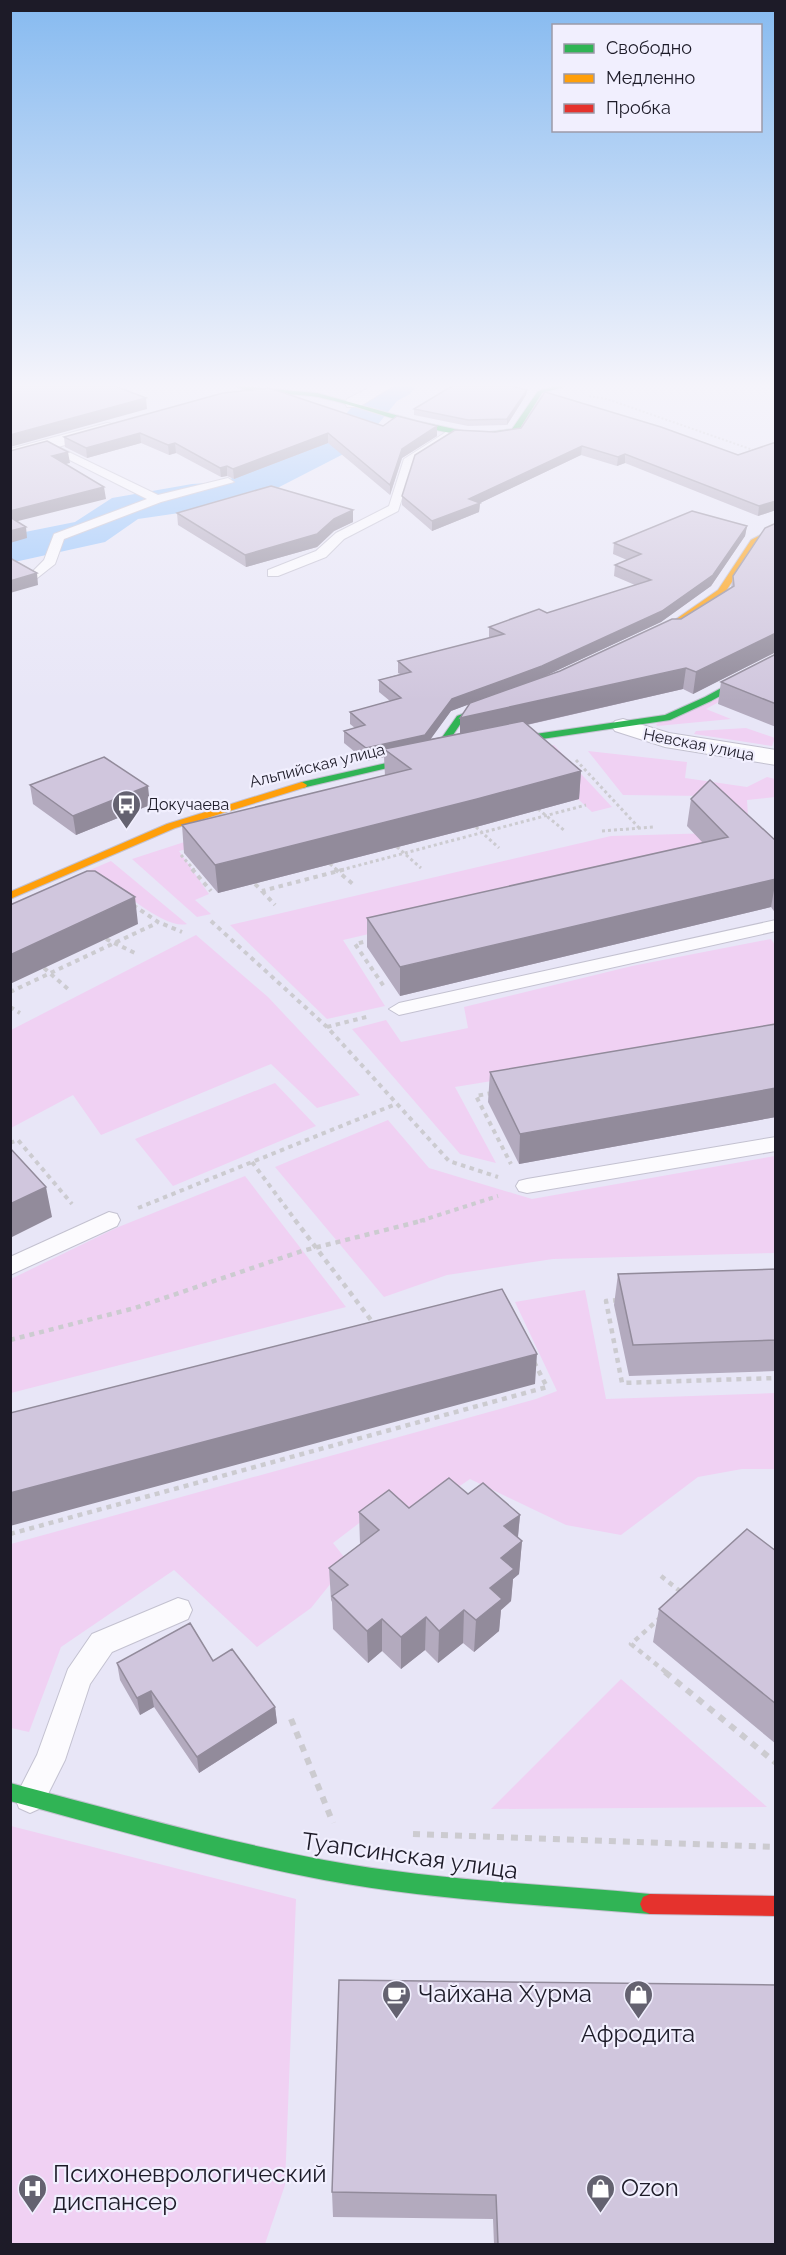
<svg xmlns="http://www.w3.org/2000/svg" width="786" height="2255" font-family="Raleway,sans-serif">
	<rect width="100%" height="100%" fill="#e8e6f7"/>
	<path fill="#f0d1f3" d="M775,671L706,709L731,719L657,726L656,724Z
		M746,728L775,738L772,746L694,734L696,731Z
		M554,745L612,807L592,812L540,764L541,758L179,851L209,894L195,900L211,914L197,917L132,859L298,805Z
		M588,751L687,762L685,778L747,787L767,777L775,779V797L747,800L748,817L704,796L623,795Z
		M714,833L748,846L343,940L385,1006L327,1019L230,925L611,836Z
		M111,861L187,924C166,930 119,889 101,876L11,918L10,904Z
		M196,935L268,997L360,1095L317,1108L271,1064L101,1135L73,1095L11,1128V1030Z
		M771,939L775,945V1034L455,1087L496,1163L460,1154L352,1029L386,1020L401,1042L468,1028L464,1007L632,966Z
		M275,1083L316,1126L173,1186L135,1139Z
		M388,1120L429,1168L532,1199L775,1156V1253L553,1259L447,1275L384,1297L275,1167Z
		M245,1176L346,1307L11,1393V1279L116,1228Z
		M585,1290L606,1399L775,1393V1469H742L698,1477L621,1535L566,1525L470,1479L407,1522L379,1508L333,1543L348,1562L311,1608L257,1647L174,1570L61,1647L29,1732L11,1728V1544L536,1399L557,1391L515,1302Z
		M621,1679L767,1807L491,1809Z
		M11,1826L296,1899L285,2185L265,2244H11Z"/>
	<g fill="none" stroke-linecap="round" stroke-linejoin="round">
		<path fill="#93c3fb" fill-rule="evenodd" d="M370,386H416L410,394L397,401L361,445L248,503L138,519L105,542L10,563V535L75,522L112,498L192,484L224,482L333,429Z"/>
		<defs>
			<path id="lane" d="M446,432L456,434L413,463L398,511L344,539L326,557L278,576H268V570L316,551L336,533L389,506L404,459Z
				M48,442L158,495L228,478L234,482L161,502L64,539L55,564L36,579L29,575L44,560L54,534L147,499L44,447V443Z
				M776,920V931L399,1015L389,1009L399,1003Z
				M776,1137V1151L527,1193L519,1191L516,1186L519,1181L527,1179Z
				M109,1212L117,1214L120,1220L117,1226L10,1275V1257Z
				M178,1598L188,1601L192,1610L188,1619L112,1652L90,1684L65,1760L41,1808L30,1813L19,1808L15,1798L37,1755L68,1669L92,1634Z"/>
			<path id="street" d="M373,386H393L359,407H347L345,403L347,399Z
				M107,423L113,424L116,428L113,432L10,460V449Z
				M623,719L669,733L776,750V765L665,747L615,731L611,726L615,721Z"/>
			<path id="fast" d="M236,386L317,393L417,421L464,431L489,432L512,429L538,391L557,386H567L542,393L517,433C447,446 384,411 318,397C294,392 256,397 236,386Z
				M776,658V665L711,701L670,720L494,746L489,743L494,740L665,715L705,697Z
				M502,699L505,700V704L463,720L439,756L302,788L297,785L302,782L431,753L457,716Z
				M10,1783C114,1810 218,1840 324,1860C431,1880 542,1884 650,1894L657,1897L660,1904L657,1911L650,1914C542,1905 431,1900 324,1880C218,1860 114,1829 10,1801Z"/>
			<path id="slow" d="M776,527V533L757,544L724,594L665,635H659V631L718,590L751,540Z
				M302,782L307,785L306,787L175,828L10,899V892L167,824Z"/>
			<path id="jam" d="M650,1894L776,1896V1916L650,1914L643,1911L640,1904L643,1897Z"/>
		</defs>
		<use href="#lane" stroke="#c3c1d0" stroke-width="2"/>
		<use href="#street" stroke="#c3c1d0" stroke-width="2"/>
		<use href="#fast" stroke="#c3c1d0" stroke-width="2"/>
		<use href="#slow" stroke="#c3c1d0" stroke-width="2"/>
		<use href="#jam" stroke="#c3c1d0" stroke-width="2"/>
		<path stroke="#cccbd0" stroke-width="2" stroke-dasharray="2 2" stroke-linecap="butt" d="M589,396L607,399L756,451"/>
		<path stroke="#cccbd0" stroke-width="3" stroke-dasharray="3 3" stroke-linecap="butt" d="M576,760L641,830
			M538,809L565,831
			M476,827L499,848
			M602,831L654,827
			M397,847L421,868
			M181,855L194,870
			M330,864L337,870
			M341,870L586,805"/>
		<path stroke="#cccbd0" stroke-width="4" stroke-dasharray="4.5 4.5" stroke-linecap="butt" d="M192,869L211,891
			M335,869L354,885
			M255,884L262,891L346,869
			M262,891L275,905
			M133,905L158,922L182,932
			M211,921L327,1027L449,1161L498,1177
			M106,939L137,954
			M372,940L355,944L385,988
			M44,968L68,989
			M10,992L157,923
			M10,1007L20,1013
			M327,1027L370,1016
			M492,1093L476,1096L511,1164
			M10,1143L18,1140L72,1204
			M252,1162L296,1221
			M138,1208L396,1104
			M420,1221L498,1196"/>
		<path stroke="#cccbd0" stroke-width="4.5" stroke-dasharray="5 5" stroke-linecap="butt" d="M295,1220L371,1320
			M618,1300L606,1301L622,1383L776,1378
			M10,1340L135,1308L302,1251L425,1220
			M10,1534L547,1387L534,1362
			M661,1576L681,1592
			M661,1617L631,1644L667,1673"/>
		<path stroke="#cccbd0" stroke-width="6" stroke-dasharray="7 7" stroke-linecap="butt" d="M665,1672L776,1763
			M291,1719L333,1823
			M413,1834L776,1847"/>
		<use href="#lane" fill="#fcfbfe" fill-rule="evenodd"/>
		<use href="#street" fill="#fcfbfe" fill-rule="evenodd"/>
		<use href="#fast" fill="#30b455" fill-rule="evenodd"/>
		<use href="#slow" fill="#ff9f0a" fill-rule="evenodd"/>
		<use href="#jam" fill="#e5322d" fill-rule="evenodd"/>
	</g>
	<path fill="#b3aabe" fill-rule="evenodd" d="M223,393L383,426L437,436L402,458L390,495L328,443L234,479L227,476L221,477L176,453L169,455L141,443L87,458L65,447L64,437Z
		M526,395L507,425L468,426L414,415V409Z
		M455,430L738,455L776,442V510L758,516L625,463L617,466L581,455L480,503L479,512L432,531L402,505V496Z
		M177,513L353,522L334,531L317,547L246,567L178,525Z
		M776,524V652L693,694L683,689L527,725L581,771L579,799L476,827L218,893L184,853L182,825L385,776L384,757L366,761L344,743V731L355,728L350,724V712L390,701L379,692V680L400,674L398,673V661L489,638V627L547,613L635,585L614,576L615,565L627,560L613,554L614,543L747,526L745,536L711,586L661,622L545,676L560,671L681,619L731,588L733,576ZM469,704L460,718V734L430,739L451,711Z
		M776,654V727L718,704L721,682Z
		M30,785L150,805L76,835L33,804Z
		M691,799L776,841V914L771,907L400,996L367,947V918L703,843L687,826Z
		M776,1024V1117L519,1164L488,1102L490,1072Z
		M776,1269V1371L629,1376L614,1305L618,1274Z
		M468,1494L520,1515L518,1538L522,1541L519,1574L513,1579L511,1601L501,1610L499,1631L474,1652L463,1643L438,1663L425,1650L401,1669L382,1651L368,1663L333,1629L332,1602L331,1600L329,1568L360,1544L359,1512L409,1508Z
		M776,1551V1744L653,1642L659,1609Z
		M213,1661L275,1707L277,1723L199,1773L154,1707L140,1715L120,1680L117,1663Z
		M339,1980L776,2244H494L493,2219L333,2217L332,2192Z"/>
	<path fill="#928b9b" d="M527,390L526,395L507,425V419Z
		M146,398L147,409L10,447V435Z
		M437,426V436L402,458L390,495V485L402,449Z
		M140,433L141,443L87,458L86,448Z
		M328,433V443L234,479L233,469Z
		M175,443L176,453L169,455L168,445Z
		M582,446L581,455L480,503L479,512L432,531V521L469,499Z
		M68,452L70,463L54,467L52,456Z
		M625,454V463L617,466L618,457Z
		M227,466V476L221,477L220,468Z
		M104,487L106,499L10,523V511Z
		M776,501V510L758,516L759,506Z
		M353,510V522L334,531L317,547L246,567L245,555L334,519Z
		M747,526L745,536L711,586L661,622L541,678L451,711L425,747L384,749V757L366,761V748Z
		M26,527L27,538L10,543V531Z
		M37,573L38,585L10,593V581Z
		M776,633V652L693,694L696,672Z
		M686,668L683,689L460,740V718Z
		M581,771L579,799L476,827L218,893L215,865Z
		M148,786L150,805L76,835L73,816Z
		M776,879L771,907L400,996V967Z
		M135,897L138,924L10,984V955Z
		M776,1088V1117L519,1164L520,1134Z
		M46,1187L52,1217L10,1238V1204Z
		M537,1354L535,1384L10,1526V1493Z
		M520,1515L517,1545L522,1541L519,1574L513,1579L511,1601L501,1610L499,1631L474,1652L476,1620L490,1588L504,1526Z
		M464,1610L463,1643L438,1663L439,1631Z
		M426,1617L425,1650L401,1669V1637Z
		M382,1619V1651L368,1663L367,1631Z
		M151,1691L154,1707L140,1715L137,1698Z
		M275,1707L277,1723L199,1773L197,1757Z"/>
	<path fill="#d0c6dd" stroke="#928b9b" stroke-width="1.5" d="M10,386H115L146,398L10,435Z
		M452,386H512L527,390L507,419L468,420L414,409Z
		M269,388L383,426L397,416L437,426L402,449L390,485L328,433L233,469L227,466L220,468L175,443L168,445L140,433L86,448L64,437L223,393Z
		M545,392L661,427L738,455L776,442V501L759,506L625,454L618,457L582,446L469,499L480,503L432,521L402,496L415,455L455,430L495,432L521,428Z
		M47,441L68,452L52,456L104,487L10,511V451Z
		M271,486L353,510L334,519L317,534L245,555L177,513Z
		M692,511L747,526L713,575L662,611L542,666L452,699L425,735L366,748L344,731L365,725L350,712L401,698L379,680L411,672L398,661L504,634L489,627L539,609L547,613L651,580L615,565L641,554L614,543Z
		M10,517L26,527L10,531Z
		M774,524H776V633L696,672L686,668L460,718L470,703L560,671L672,619H681L734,586L733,576L765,528Z
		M10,558L37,573L10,581Z
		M776,654V704L721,682Z
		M523,721L581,771L477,799L215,865L182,825L411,769L384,749Z
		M104,757L148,786L73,816L30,785Z
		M710,780L776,841V879L400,967L367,918L728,837L691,799Z
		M87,871H95L135,897L10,955V905Z
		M776,1024V1088L520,1134L490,1072Z
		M10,1148L46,1187L10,1204Z
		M776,1269V1340L633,1345L618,1274Z
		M502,1289L537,1354L10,1493V1413Z
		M449,1478L468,1494L483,1483L520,1515L504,1526L522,1541L501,1558L514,1569L490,1588L502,1599L476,1620L464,1610L439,1631L426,1617L401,1637L382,1619L367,1631L332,1596L348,1585L329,1568L379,1530L359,1512L389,1490L409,1508Z
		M747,1529L776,1551V1704L659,1609Z
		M190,1623L213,1661L232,1649L275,1707L197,1757L151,1691L137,1698L117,1663Z
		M339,1980L776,1985V2244H498L496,2195L332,2192Z"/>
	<linearGradient id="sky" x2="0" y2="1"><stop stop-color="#86baf0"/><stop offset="0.55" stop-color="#f5f4fb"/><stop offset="1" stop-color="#f5f4fb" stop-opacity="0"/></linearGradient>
	<rect width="786" height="701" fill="url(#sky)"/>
	<defs>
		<symbol id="bus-pin" viewBox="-11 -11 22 30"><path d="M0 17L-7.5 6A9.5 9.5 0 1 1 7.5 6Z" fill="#646270" stroke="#f1effe"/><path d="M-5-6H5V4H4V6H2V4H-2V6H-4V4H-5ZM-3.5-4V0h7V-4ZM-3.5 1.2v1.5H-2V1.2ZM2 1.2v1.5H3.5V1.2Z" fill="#fff"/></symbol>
		<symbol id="cafe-pin" viewBox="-11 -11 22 30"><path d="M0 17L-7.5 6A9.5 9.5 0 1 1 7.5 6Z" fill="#646270" stroke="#f1effe"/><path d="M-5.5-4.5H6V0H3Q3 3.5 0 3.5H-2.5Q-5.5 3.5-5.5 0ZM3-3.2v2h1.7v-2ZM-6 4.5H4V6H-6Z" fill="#fff"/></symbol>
		<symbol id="shop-pin" viewBox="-11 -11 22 30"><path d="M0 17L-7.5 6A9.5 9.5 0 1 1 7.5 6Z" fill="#646270" stroke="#f1effe"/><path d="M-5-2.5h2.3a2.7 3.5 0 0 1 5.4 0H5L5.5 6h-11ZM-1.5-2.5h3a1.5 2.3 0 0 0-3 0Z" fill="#fff"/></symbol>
		<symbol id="hospital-pin" viewBox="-11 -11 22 30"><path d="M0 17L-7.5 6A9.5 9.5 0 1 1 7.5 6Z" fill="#646270" stroke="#f1effe"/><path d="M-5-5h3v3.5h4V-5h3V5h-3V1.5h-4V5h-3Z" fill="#fff"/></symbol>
	</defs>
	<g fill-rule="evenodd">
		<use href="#bus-pin" x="110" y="788" width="33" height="45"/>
		<use href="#cafe-pin" x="380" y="1978" width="33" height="45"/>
		<use href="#shop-pin" x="622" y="1978" width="33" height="45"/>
		<use href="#hospital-pin" x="16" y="2172" width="33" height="45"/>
		<use href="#shop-pin" x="584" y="2172" width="33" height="45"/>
	</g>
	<g text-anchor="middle" stroke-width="4.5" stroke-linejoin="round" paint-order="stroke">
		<g font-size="16" fill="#1d1b28" stroke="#f1effe">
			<text transform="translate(699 744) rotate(11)" y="6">Невская улица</text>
			<text transform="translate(317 765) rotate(-14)" y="6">Альпийская улица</text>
		</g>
		<g font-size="16" fill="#1d1b28" stroke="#f1effe" text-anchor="start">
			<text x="147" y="810">Докучаева</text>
		</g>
		<g font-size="24" fill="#1d1b28" stroke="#f1effe">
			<text transform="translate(410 1856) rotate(8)" y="8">Туапсинская улица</text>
		</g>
		<g font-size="24" fill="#1d1b28" stroke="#f1effe" text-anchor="start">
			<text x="418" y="2002">Чайхана Хурма</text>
			<text x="638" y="2042" text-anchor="middle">Афродита</text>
			<text x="53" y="2182">Психоневрологический<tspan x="53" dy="28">диспансер</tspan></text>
			<text x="621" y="2196">Ozon</text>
		</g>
	</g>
	<rect width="786" height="2255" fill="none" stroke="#1d1b28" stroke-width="24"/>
	<rect x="552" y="24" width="210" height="108" fill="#f1effe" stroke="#9c9aa8" stroke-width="1.5"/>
	<rect x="564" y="44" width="30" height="9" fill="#30b455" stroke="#9c9aa8" stroke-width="1.5"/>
	<text x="606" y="54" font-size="18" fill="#1d1b28">Свободно</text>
	<rect x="564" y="74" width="30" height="9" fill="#ff9f0a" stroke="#9c9aa8" stroke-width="1.5"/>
	<text x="606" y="84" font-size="18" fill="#1d1b28">Медленно</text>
	<rect x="564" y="104" width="30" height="9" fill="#e5322d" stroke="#9c9aa8" stroke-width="1.5"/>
	<text x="606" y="114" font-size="18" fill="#1d1b28">Пробка</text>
</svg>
